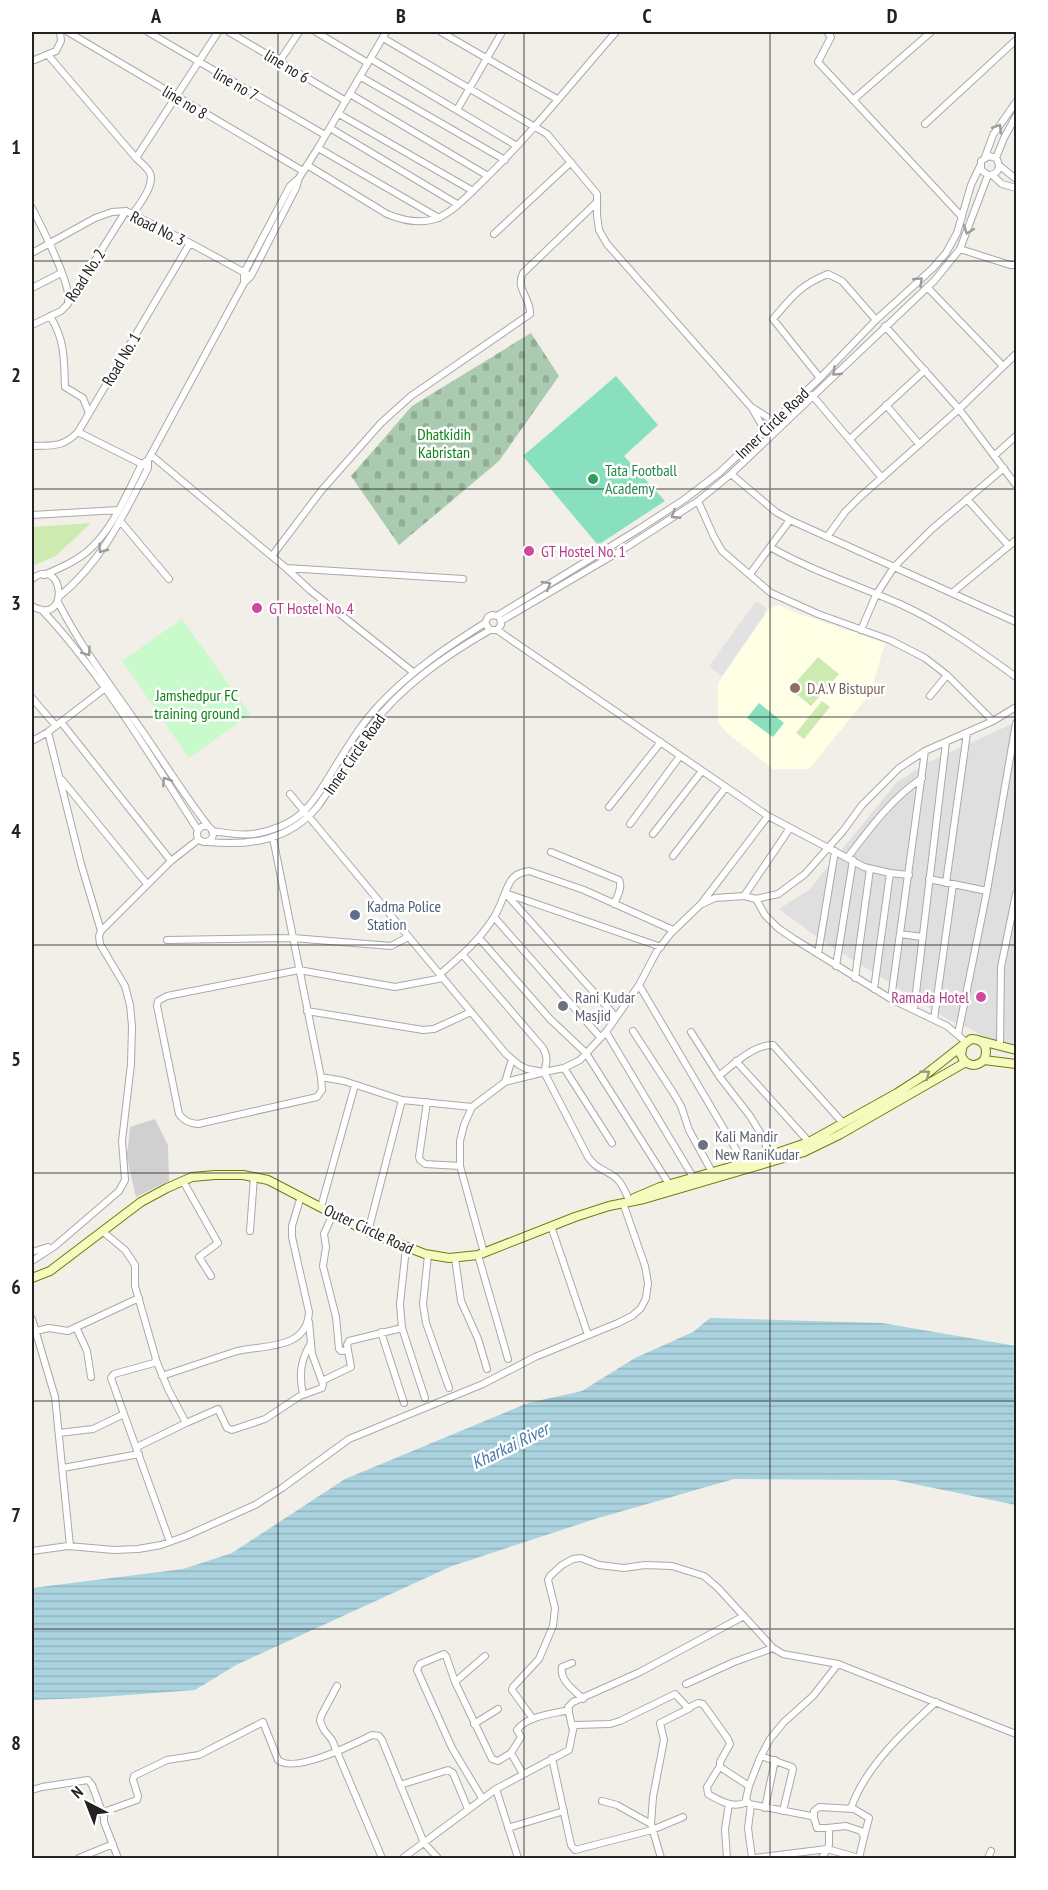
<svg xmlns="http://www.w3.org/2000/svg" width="1048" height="1890" font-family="'PT Sans Narrow',sans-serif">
	<defs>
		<pattern id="cemetery-stones" width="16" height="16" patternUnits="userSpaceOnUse" patternTransform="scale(1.5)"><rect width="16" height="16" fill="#aacbaf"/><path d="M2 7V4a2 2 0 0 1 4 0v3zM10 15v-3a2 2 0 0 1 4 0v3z" fill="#92ae96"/></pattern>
		<pattern id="water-rules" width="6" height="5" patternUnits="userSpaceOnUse" patternTransform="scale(1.5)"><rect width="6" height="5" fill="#aad3df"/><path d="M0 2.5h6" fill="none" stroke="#92b5bf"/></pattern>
	</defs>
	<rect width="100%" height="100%" fill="#f2efe9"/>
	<path fill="#e0dfdf" d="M1016,722V1044L995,1045L973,1030L949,1020L898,988L821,940L779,909L809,890L897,782L931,761Z"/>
	<path fill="#ffffe5" d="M779,605L791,611L885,643L870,694L809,769H773L727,733L718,722V683L769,609Z"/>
	<path fill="#d0d0d0" d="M155,1119L168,1145L169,1181L136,1197L126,1154L128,1148L130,1127Z"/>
	<path fill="#cdebb0" d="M91,523L56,556L32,566V527Z
		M818,657L839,674L811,706L790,689Z
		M822,701L830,707L804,739L796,733Z"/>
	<path fill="url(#cemetery-stones)" d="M531,333L559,376L499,461L399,545L351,476L412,406Z"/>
	<path fill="#c8facc" d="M182,619L250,714L189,758L122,661Z"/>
	<path fill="#88e0be" d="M616,376L658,425L624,456L665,501L598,545L523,456Z
		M759,703L784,723L773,737L747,718Z"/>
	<path fill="#e2e2e2" d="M756,601L766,608L764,615L722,676L709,666Z"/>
	<path fill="url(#water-rules)" d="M710,1318L882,1323L1016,1346V1505L895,1480L734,1479L595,1519L452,1566L236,1665L195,1690L88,1698L32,1700V1588L183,1569L232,1553L345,1479L528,1403L582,1391L635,1358L693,1332Z"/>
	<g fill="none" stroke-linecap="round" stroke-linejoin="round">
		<defs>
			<path id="minor" d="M68,32L303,171
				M148,32L325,135
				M229,32L346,101
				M316,32L368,63
				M441,32L557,99
				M827,32L831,37L818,62L962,217
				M383,38L547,134L597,194V215L599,230L607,244L752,408L765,431
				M48,55L136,158L218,32
				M371,59L517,146
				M32,61L56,51L61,41L60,32
				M279,62L299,32
				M361,77L505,160
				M350,94L488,176
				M853,100L931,32
				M457,110L502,32
				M339,114L473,191
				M925,124L1016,40
				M330,128L457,204
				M318,148L439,218
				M985,157L993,135L1016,102
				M307,165L387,214C404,221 423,225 440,217C457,209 472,191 486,178C532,133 573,81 616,32
				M1000,166L1016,179
				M988,175C998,175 1002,167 996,158L1004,138L1016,116
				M988,175L981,170V161L989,156L996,158
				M992,175L1002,184L1016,188
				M32,208C40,224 72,285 68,301
				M133,214C139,204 155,186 150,173C147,167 140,162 136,158
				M494,234L571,162
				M960,249L1010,265H1016
				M32,253L95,218L112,212L126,211L190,243L247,274
				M244,282V273L290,186L299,178L318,148L386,32
				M927,287L1003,366
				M32,288L61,273
				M50,316C65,340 64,359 65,387L83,398L89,413
				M32,325L61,311L67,305L126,211
				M885,326L959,409L1016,485
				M820,378L773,319C792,297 800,285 828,274L842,281L876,320
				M812,395L882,478
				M886,405L919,444
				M753,408L775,422
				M78,432L144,465
				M850,439L925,370
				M32,446C53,445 62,448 78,432L190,243
				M151,455L286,568L463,579
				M995,455L1016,436
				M731,474L776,512L790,520L1016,622
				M967,499L1009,546
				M698,501L714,537L722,551L771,593L818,614L890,640L925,658L947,675L993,721
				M32,515L118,510
				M121,522L169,579
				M827,537L845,512L860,497L959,409L1016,354
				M770,547C812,571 857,585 900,604C942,623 979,650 1016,677
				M272,556L321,491L381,423L411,396L530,314C531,298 515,289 523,273L597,202
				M286,568L311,591L413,672
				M750,574L790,520
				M44,575C60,568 77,561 90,549C114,527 127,493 142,464L148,460L244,283L251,276L296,188L299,178
				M32,579C64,554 71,628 32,606
				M952,593L1016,540
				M60,596C103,560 123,516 148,468V460
				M58,602C80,646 110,684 138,725C162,759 184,795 209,827
				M42,610C102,674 150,756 198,830
				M501,621L627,547L698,501L731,474L934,281L960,249L988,175
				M490,630L485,623L488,617L492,615L497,616L639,529L685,499L719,473L820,378L876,320L932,269L946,253L957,233L971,185L980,166
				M497,630L768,816L864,867L890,873L909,875
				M861,630L876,595L894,567L932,529L1004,468
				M930,696L947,675
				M32,698L56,726
				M61,722L171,861
				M48,732L81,864L101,931
				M32,741L48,732L104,689
				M62,780L147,884
				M290,794L506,1054L519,1065L527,1069L544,1072L564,1068L580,1060L606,1032L639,985L657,951L671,933L700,905L715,898L744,896L756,899L778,894L805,874L843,831L862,805L899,768L925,751L993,721L1016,707
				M609,807L661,742
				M630,824L680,756
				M197 834a8 8 0 1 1 16 0a8 8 0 1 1-16 0Z
				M212,831C226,833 240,836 253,834C272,831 289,825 303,812C314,802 322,788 330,775C345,751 360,725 380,704C411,671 447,647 485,623
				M653,834L702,771
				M273,838L321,1077L344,1081L402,1100L472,1107
				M207,842C250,846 289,841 318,806C336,781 351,753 369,729C401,686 445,656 490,630H497L501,625L500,618
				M551,852L619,880C623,887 617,897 614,904
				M673,856L726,787
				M848,857C870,828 891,799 922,778
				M929,879L987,891
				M946,883L967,733
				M505,893L616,1017
				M508,894L661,947
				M744,896L790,828
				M756,899L765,915L778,928L794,939L891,999L947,1026L966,1042
				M701,904L768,816
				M494,917L600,1037
				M900,934L922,937
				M479,938L550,1019L586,1053L669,1184
				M167,940L293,938L391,946L408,937
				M818,954L835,851
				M463,955L543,1048C548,1057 547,1062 544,1072L588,1157C597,1170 605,1169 616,1178C622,1183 626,1193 629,1200
				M836,966L853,860
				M440,974C460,957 480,940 494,917C501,906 504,893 510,882C514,875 521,872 529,871L584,890L673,930
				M855,978L870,869
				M639,985L744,1163
				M874,989L890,873
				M891,999L925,751
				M914,1010L946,742
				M307,1011L423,1030L434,1029L471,1012
				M934,1019L953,884
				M633,1031L674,1094L681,1106L689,1130L712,1172
				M606,1032L693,1177
				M691,1032L719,1076L750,1116L761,1134L770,1155
				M958,1034L987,891L1016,723
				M1000,1045L1001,967L1016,894
				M736,1061L809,1142
				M564,1068L612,1143
				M719,1076C732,1065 755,1044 773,1045L843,1123
				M321,1077L322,1090L317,1097L198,1124C189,1123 184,1121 179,1114L157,1006L158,1001L167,996L299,970L395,987L443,978
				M505,1082L541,1073
				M427,1102L419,1157L420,1160L425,1164L460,1166
				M183,1181L218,1243L199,1257L211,1276
				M321,1207L355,1085
				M333,1214L324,1234L326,1247L323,1266L336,1317L339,1349L341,1351L348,1350
				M551,1226L588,1335
				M102,1231L125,1250L135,1265V1286L156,1359L154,1363L114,1374L111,1378L170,1542
				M250,1231L254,1177
				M368,1232L402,1100
				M406,1248L400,1304L402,1328L425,1398
				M32,1252L48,1247
				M484,1253L460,1166V1141L464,1125L472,1107L505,1082L512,1059
				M428,1255L423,1304L426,1323L449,1388
				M478,1255L508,1359
				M455,1258L461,1301L478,1339L487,1369
				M32,1261L55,1246L119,1191L125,1180L122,1141L131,1064L132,1026L130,1005L125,986L100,944L99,936L101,931L171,861L199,839
				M32,1319L55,1397L70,1546
				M76,1327L87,1351L91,1377
				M32,1332L49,1328L68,1331L139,1298
				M381,1332L404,1403
				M162,1376C186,1368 210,1360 234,1352C260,1344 307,1352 309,1312L292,1237V1226L301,1196
				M322,1381L351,1367L347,1345L349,1341L402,1328
				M303,1395C299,1375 300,1361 311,1343
				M186,1423L218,1409L227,1428L232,1430L265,1419L300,1396L322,1388L323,1384L312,1354L309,1322
				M59,1433L93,1429L124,1414
				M137,1447L186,1423L168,1389L156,1360
				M63,1468L139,1454
				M32,1551L68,1546L114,1550L138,1549L161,1545L186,1536L255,1505L282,1488L349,1439L483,1384L535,1357L618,1323L632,1316L641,1308L646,1298L648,1283L645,1266L623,1203
				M572,1663L562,1667C559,1680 574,1690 583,1699
				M455,1682L485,1656
				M686,1684L734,1662L773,1648
				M337,1686L321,1716L320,1721L324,1730L332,1740L382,1858
				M533,1719L512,1690L513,1687L539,1659L553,1626L555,1608L548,1580L550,1576L562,1565L573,1559L581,1558L599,1565L624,1568L645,1565L672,1566L704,1576L718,1588L773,1648L783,1654L838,1664L1016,1734
				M474,1724L498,1709
				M572,1727L568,1707L573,1702L640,1672L744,1616
				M761,1756L792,1767L793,1769L783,1811
				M552,1758L571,1845L575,1850L652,1830L683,1817
				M720,1766L707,1787L708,1794C720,1801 733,1809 747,1802
				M523,1774L511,1753L521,1737L517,1730C527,1716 552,1714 569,1710
				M400,1785L448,1770L453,1773L468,1809
				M749,1786L760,1758L770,1739L784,1722L813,1696L838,1664
				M496,1789L518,1858
				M32,1790L42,1787L88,1780L92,1785L104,1817
				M482,1798L452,1748L417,1670L420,1664L444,1654L446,1656L455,1682L492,1759L498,1761L511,1753
				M602,1801L617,1805L651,1824
				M751,1805L748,1828L752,1858
				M765,1808L775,1760
				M851,1808C865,1767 905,1730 936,1702
				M814,1818V1811L819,1807L854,1809L869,1818L864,1837
				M508,1828L564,1811
				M827,1828L846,1826L861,1831L864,1837L859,1858
				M79,1858L113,1844
				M118,1858L104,1822V1814L109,1810L137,1800L138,1796L133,1780L134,1776L167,1760L199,1755L263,1722L278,1760C295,1774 354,1744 372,1735L379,1736L382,1740L424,1843L438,1858
				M403,1858L496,1789L569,1750L574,1725L610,1724L620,1721L675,1694L688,1708L698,1703L703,1704L728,1739L730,1744L720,1762V1767L749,1786L746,1799L749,1804L811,1816L814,1818L817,1828H827L829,1830V1845L827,1849L859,1858
				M661,1858L651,1824L653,1797L664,1740L660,1723L690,1708
				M727,1858L725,1829L729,1804
				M755,1858L827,1849L822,1858
				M988,1858L991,1851"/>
			<path id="secondary" d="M981,1041L1016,1050
				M984,1060C989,1048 984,1039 971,1039L963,1045L961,1055C965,1066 976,1068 984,1060L1016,1064
				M634,1198L660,1187L762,1158L809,1142L897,1093L925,1075L963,1045
				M32,1278L50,1271L141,1202L167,1188L192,1177L215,1175H243L268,1180L368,1232L425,1254L449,1258L478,1255L575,1217L609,1206L644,1199L804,1152L839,1135L966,1062"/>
		</defs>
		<use href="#minor" stroke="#a9a9a9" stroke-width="8"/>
		<use href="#secondary" stroke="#707d05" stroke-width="10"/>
		<use href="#minor" stroke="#fff" stroke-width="6"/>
		<use href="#secondary" stroke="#f7fabf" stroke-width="8"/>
	</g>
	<defs><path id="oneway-chevron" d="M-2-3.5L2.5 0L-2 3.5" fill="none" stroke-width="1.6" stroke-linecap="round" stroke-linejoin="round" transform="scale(1.5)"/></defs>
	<g stroke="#9c9c9c">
		<use href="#oneway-chevron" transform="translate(998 128) rotate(-58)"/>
		<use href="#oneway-chevron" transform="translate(968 230) rotate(111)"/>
		<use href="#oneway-chevron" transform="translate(919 281) rotate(-44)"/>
		<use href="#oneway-chevron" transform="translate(836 372) rotate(136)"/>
		<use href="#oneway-chevron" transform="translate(675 515) rotate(147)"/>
		<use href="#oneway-chevron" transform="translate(102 549) rotate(127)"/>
		<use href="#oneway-chevron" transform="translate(547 585) rotate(-31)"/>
		<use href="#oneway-chevron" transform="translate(87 652) rotate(54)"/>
		<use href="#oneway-chevron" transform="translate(166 781) rotate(-123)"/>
	</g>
	<use stroke="#979978" href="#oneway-chevron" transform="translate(926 1074) rotate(-37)"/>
	<path fill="none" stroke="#222" stroke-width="1.5" stroke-opacity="0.55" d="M278,32V1858M524,32V1858M770,32V1858M32,261H1016M32,489H1016M32,717H1016M32,945H1016M32,1173H1016M32,1401H1016M32,1629H1016"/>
	<circle fill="#2e9e5b" stroke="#fff" stroke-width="2" cx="593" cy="479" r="6"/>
	<g fill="#d1479c" stroke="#fff" stroke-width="2">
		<circle cx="529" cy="551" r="6"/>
		<circle cx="257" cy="608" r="6"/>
		<circle cx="981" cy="997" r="6"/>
	</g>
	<circle fill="#8d6e63" stroke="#fff" stroke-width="2" cx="795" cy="688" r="6"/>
	<circle fill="#5c6f8a" stroke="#fff" stroke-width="2" cx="355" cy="915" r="6"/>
	<g fill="#6b7280" stroke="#fff" stroke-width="2">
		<circle cx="563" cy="1006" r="6"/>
		<circle cx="703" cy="1145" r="6"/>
	</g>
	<g text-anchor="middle" stroke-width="5" stroke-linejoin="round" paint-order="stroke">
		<g font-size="16" fill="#222" stroke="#fff">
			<text transform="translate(287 66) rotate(31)" y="6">line no 6</text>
			<text transform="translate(236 84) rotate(30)" y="6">line no 7</text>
			<text transform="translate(185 102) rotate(31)" y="6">line no 8</text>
			<text transform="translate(158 228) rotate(26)" y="6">Road No. 3</text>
			<text transform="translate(85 275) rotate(-57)" y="6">Road No. 2</text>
			<text transform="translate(121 359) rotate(-59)" y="6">Road No. 1</text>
			<text transform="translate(772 423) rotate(-44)" y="6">Inner Circle Road</text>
			<text transform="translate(354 754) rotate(-55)" y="6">Inner Circle Road</text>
			<text transform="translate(369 1229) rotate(25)" y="6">Outer Circle Road</text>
		</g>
		<g font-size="16" fill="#0c8416" stroke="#fff">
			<text x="444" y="440">Dhatkidih<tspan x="444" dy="18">Kabristan</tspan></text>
			<text x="197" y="701">Jamshedpur FC<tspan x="197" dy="18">training ground</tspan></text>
		</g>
		<g font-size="16" fill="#27864d" stroke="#fff" text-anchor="start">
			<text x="605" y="476">Tata Football<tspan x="605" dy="18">Academy</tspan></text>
		</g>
		<g font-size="16" fill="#b23c85" stroke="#fff" text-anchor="start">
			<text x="541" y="557">GT Hostel No. 1</text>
			<text x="269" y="614">GT Hostel No. 4</text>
			<text x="969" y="1003" text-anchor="end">Ramada Hotel</text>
		</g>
		<g font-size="16" fill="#785e54" stroke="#fff" text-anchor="start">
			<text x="807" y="694">D.A.V Bistupur</text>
		</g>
		<g font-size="16" fill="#4e5e75" stroke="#fff" text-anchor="start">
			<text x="367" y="912">Kadma Police<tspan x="367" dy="18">Station</tspan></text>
		</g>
		<g font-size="16" fill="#5b616d" stroke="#fff" text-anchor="start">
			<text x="575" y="1003">Rani Kudar<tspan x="575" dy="18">Masjid</tspan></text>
			<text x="715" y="1142">Kali Mandir<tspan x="715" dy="18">New RaniKudar</tspan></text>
		</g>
		<g font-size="18" font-style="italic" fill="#4a7aab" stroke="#fff">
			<text transform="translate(510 1446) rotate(-26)" y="6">Kharkai River</text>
		</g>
	</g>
	<rect width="1048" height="1890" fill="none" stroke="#ffffff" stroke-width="66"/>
	<g transform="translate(87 1803) rotate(318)" stroke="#ffffff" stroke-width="4.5" paint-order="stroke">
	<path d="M0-4.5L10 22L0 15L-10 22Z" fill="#222222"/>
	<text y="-9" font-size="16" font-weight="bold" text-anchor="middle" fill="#222222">N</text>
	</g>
	<rect x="33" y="33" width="982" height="1824" fill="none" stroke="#222" stroke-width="2"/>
	<g font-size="20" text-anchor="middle" font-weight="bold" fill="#222">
		<text x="156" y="23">A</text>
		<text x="401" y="23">B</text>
		<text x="647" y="23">C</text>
		<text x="892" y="23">D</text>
		<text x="16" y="154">1</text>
		<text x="16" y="382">2</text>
		<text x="16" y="610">3</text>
		<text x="16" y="838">4</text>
		<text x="16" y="1066">5</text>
		<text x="16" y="1294">6</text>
		<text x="16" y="1522">7</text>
		<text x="16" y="1750">8</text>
	</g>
</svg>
